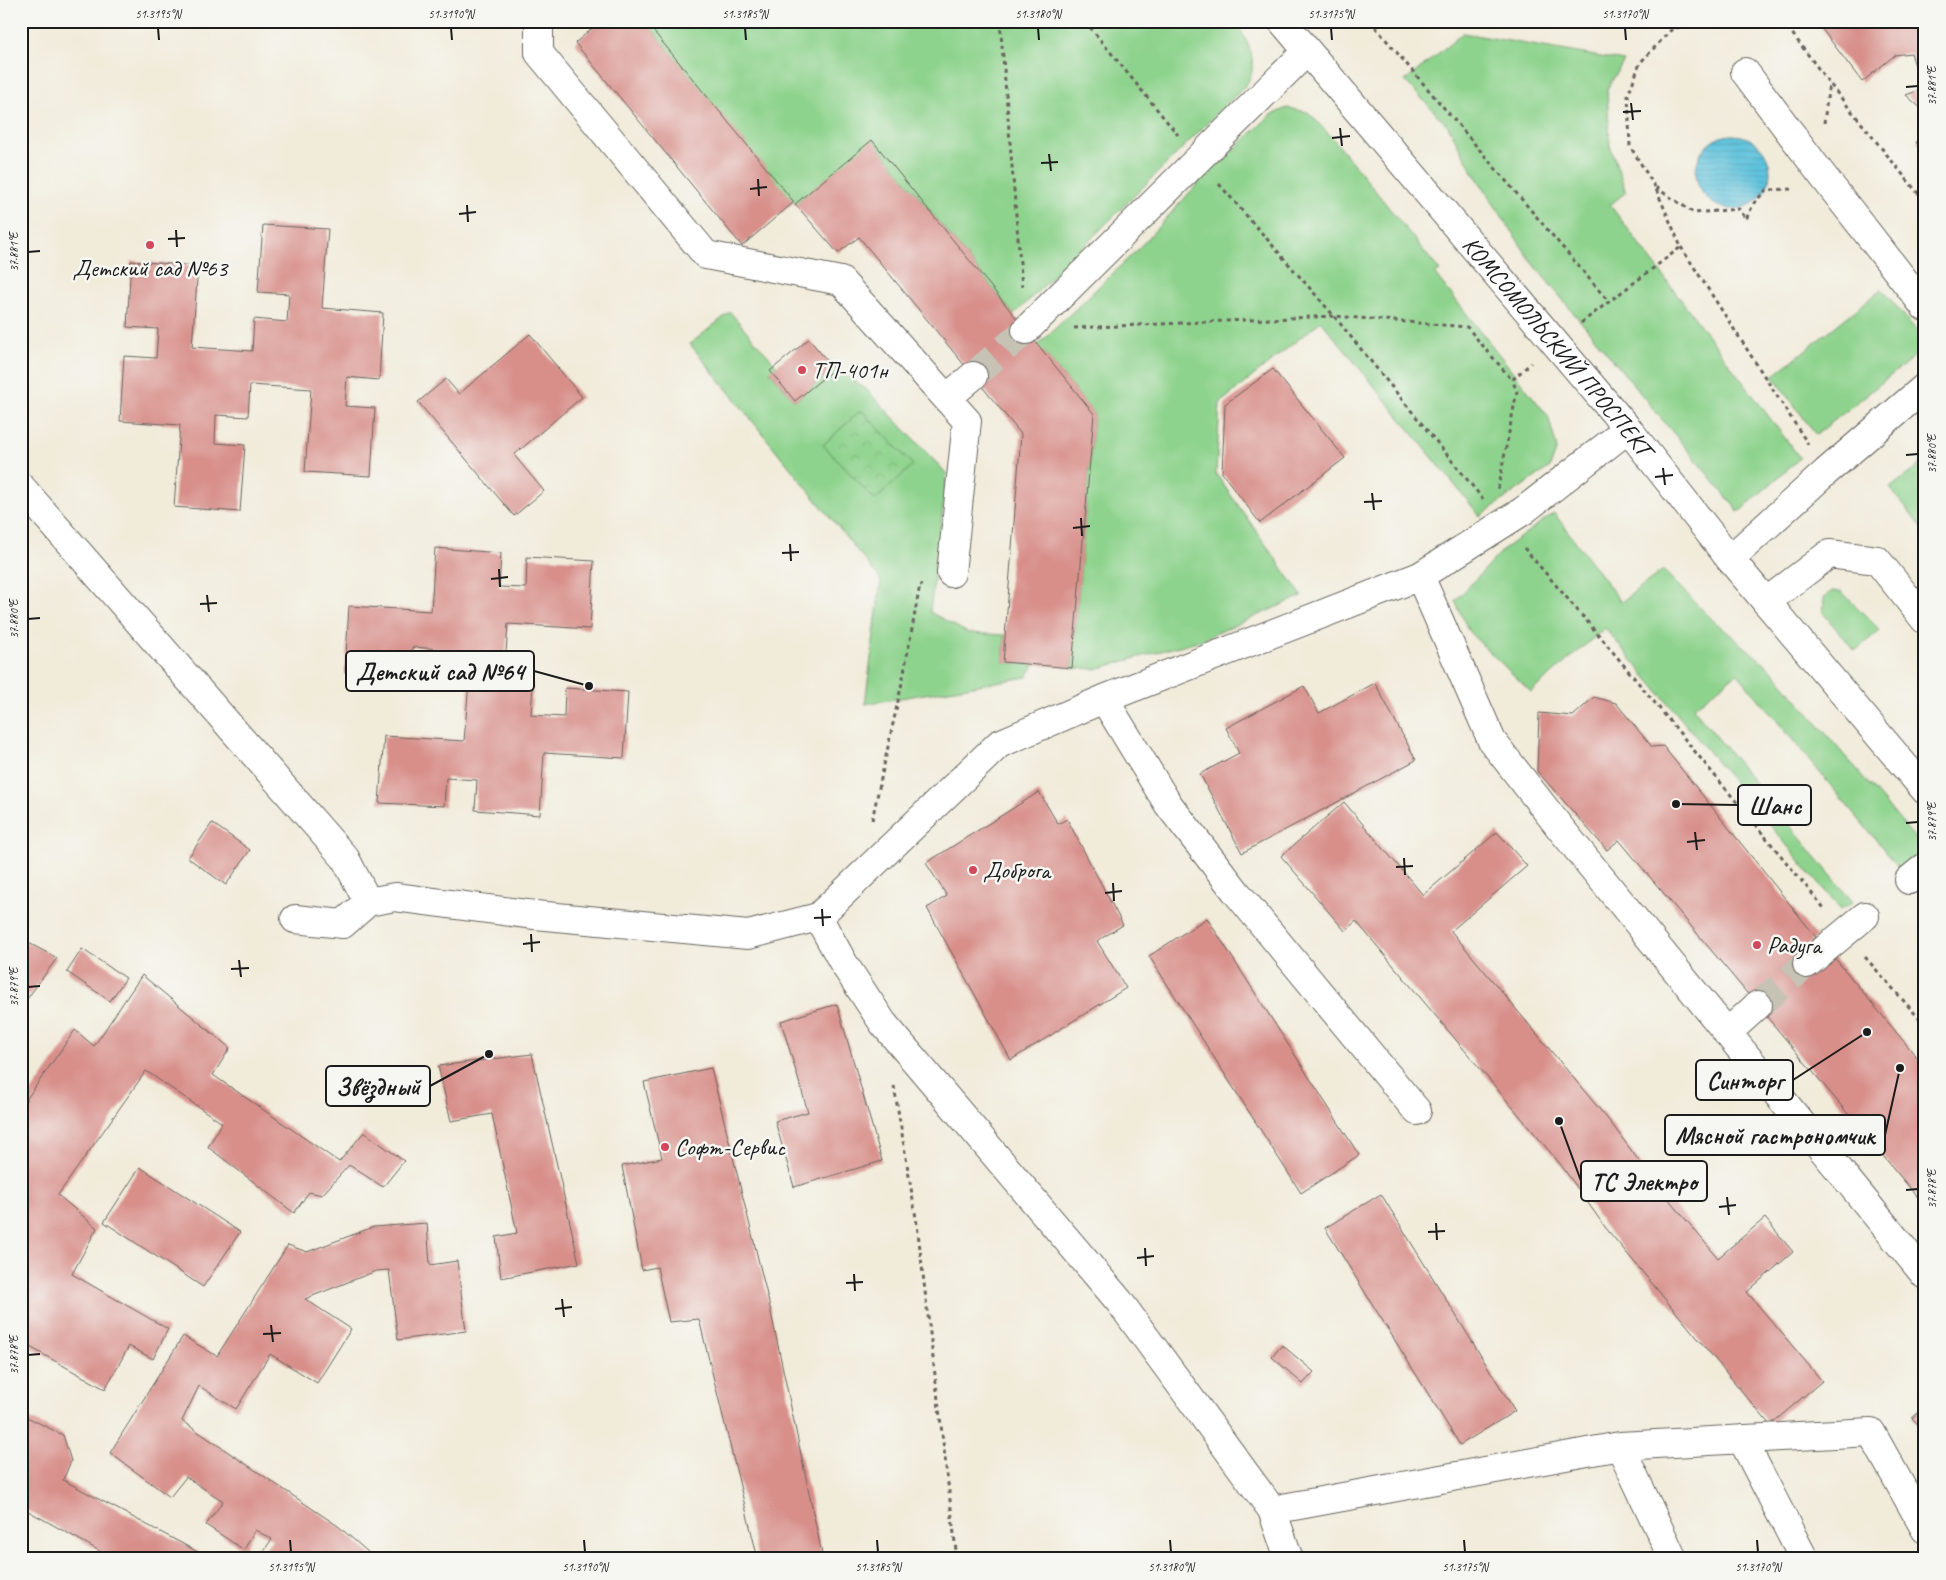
<svg xmlns="http://www.w3.org/2000/svg" width="1946" height="1580" font-family="Caveat,sans-serif">
	<defs>
		<pattern id="park-crowns" width="20" height="18" patternUnits="userSpaceOnUse" patternTransform="scale(1.25)"><rect width="20" height="18" fill="#8ed38d"/><path d="M2 6a3 3 0 1 1 6 0M12 15a3 3 0 1 1 6 0" fill="none" stroke="#7ab579"/></pattern>
		<pattern id="water-rules" width="6" height="5" patternUnits="userSpaceOnUse" patternTransform="scale(1.25)"><rect width="6" height="5" fill="#5fc3dd"/><path d="M0 2.5h6" fill="none" stroke="#52a7bd"/></pattern>
	</defs>
	<rect width="100%" height="100%" fill="#f6f6f2"/>
	<filter id="ink" filterUnits="userSpaceOnUse"><feTurbulence type="fractalNoise" baseFrequency=".02" numOctaves="2"/><feDisplacementMap in="SourceGraphic" scale="10" xChannelSelector="R" yChannelSelector="G"/><feConvolveMatrix kernelMatrix="1 2 1 2 8 2 1 2 1" color-interpolation-filters="sRGB"/></filter>
	<filter id="wash" filterUnits="userSpaceOnUse"><feTurbulence type="fractalNoise" baseFrequency=".0096" numOctaves="4" result="noise"/><feDisplacementMap in="SourceGraphic" scale="20" xChannelSelector="R" yChannelSelector="G"/><feGaussianBlur stdDeviation="1.12" result="paint"/><feColorMatrix in="noise" values="0 0 0 0 0 0 0 0 0 0 0 0 0 0 0 0 0 1.4 0 .05"/><feComposite in="paint" operator="in"/></filter>
	<g filter="url(#wash)">
		<rect width="100%" height="100%" fill="#f1ebda"/>
		<path fill="#8ed38d" stroke="#557854" d="M645,21H1234C1246,37 1259,60 1249,80C1246,86 1238,93 1233,98L1014,315L873,140L795,204Z
			M1463,33L1624,61L1607,89L1610,146L1626,192L1610,205L1800,458L1739,512L1533,264L1473,172L1448,126L1405,81Z
			M1287,108L1308,112L1335,141L1440,271L1435,274L1548,416L1557,448L1550,467L1480,516L1321,321L1220,403L1216,474L1302,596L1201,640L1096,669L1072,668L1094,414L1038,345L1137,250L1204,177L1271,115Z
			M1882,289L1925,341V348L1816,435L1773,376Z
			M730,312L777,366L770,372L795,401L834,369L865,388L947,474L930,612L968,633L1005,635L1003,662L1034,665L1027,677L865,704L881,580L690,344Z
			M1925,461V532L1890,488Z
			M1554,513L1621,602L1663,570L1715,622L1770,668L1925,850V899L1737,673L1693,708L1853,902L1841,910L1605,628L1531,692L1469,632L1455,601L1505,548Z
			M1832,591L1842,592L1880,630L1855,651L1823,613L1824,598Z"/>
		<path fill="url(#park-crowns)" stroke="#557854" d="M861,410L913,465L875,500L823,445Z"/>
		<path fill="url(#water-rules)" stroke="#3e707c" d="M1696 172a37 37 0 1 1 74 0a37 37 0 1 1-74 0Z"/>
		<g id="blocks">
			<path fill="#d88f8a" d="M601,21H645L794,202L742,246L575,43Z
				M1816,21H1925V68L1916,69L1911,53L1895,55L1862,82Z
				M1925,88V112L1906,95Z
				M1925,129V143H1916Z
				M872,140L1094,414L1072,668L1003,662L1021,434L859,237L838,253L795,204Z
				M263,225L328,229L322,308L383,313L379,380L347,377L345,406L375,408L371,476L305,472L311,389L250,385L248,417L216,415L215,443L245,445L240,512L174,507L180,425L120,421L124,356L156,358L158,329L127,327L131,261L198,266L192,347L252,351L254,319L287,322L289,294L258,292Z
				M530,334L582,397L514,455L544,491L514,516L418,402L446,379L459,394Z
				M809,339L834,369L795,401L770,371Z
				M1273,369L1345,458L1260,523L1222,473L1225,404Z
				M435,548L501,553L499,587L526,588L527,557L594,561L590,629L508,624L504,682L533,684L531,715L564,717L565,688L628,692L624,758L544,753L540,815L475,810L477,780L446,778L444,806L379,803L384,736L464,741L469,682L439,680L440,649L412,647L410,677L345,673L349,606L431,611Z
				M1375,683L1416,760L1242,853L1200,774L1239,753L1226,728L1304,686L1319,713Z
				M1594,697L1616,703L1652,747L1663,746L1816,937L1797,954L1815,973L1833,956L1925,1067V1206L1619,840L1607,850L1537,771L1539,713L1573,716Z
				M1039,792L1058,824L1067,819L1123,925L1097,941L1126,988L1011,1060L927,908L947,896L926,863Z
				M1344,802L1423,895L1497,832L1527,866L1451,931L1611,1123L1656,1184L1718,1258L1765,1218L1793,1252L1747,1292L1822,1381L1770,1425L1605,1227L1561,1165L1356,921L1345,931L1281,856Z
				M212,823L250,850L226,885L188,858Z
				M1207,918L1359,1155L1301,1193L1149,956Z
				M21,939L57,958L21,1007Z
				M82,949L126,978L110,1001L67,972Z
				M142,975L230,1048L213,1075L339,1162L364,1132L404,1161L383,1187L349,1165L322,1195L309,1192L294,1213L208,1147L222,1123L146,1071L58,1195L97,1228L72,1274L168,1329L153,1359L129,1346L105,1389L21,1342V1291L23,1287L21,1286V1107L75,1030L94,1046Z
				M837,1004L882,1161L794,1187L775,1121L808,1112L781,1021Z
				M532,1054L579,1263L501,1278L496,1237L517,1233L492,1114L451,1121L438,1066Z
				M711,1068L769,1303L823,1559H758L699,1319L669,1322L657,1267L642,1270L622,1166L662,1158L644,1082Z
				M140,1167L240,1232L203,1287L104,1222Z
				M1381,1194L1515,1411L1460,1445L1325,1228Z
				M427,1223L430,1265L457,1261L466,1331L398,1340L389,1270L376,1271L305,1299L351,1329L317,1383L270,1354L236,1409L199,1386L182,1421L338,1526L376,1559H264L260,1556L272,1539L255,1530L244,1550L206,1525L223,1501L186,1477L170,1497L110,1453L183,1336L217,1356L288,1245L307,1252L373,1227Z
				M1282,1345L1314,1372L1303,1384L1272,1357Z
				M1925,1407V1432L1912,1418Z
				M21,1414L63,1435L71,1461L63,1480L211,1559H114L21,1507Z"/>
		</g>
	</g>
	<g filter="url(#ink)">
		<use href="#blocks" fill-opacity="0" stroke="#67645e" stroke-width="1"/>
		<g fill="none" stroke-linecap="round" stroke-linejoin="round">
			<path stroke="#c6c2b4" stroke-width="28" stroke-dasharray="28 14" stroke-linecap="butt" d="M973,376L1026,330
				M1758,1005L1807,964"/>
			<defs>
				<path id="minor" d="M539,21V53L706,255L841,281L967,421L951,573
					M1745,72L1819,171L1925,307
					M1026,330L1307,51
					M947,398L973,376
					M21,487L345,858L368,902
					M1730,559L1826,472L1925,387
					M1420,576L1492,741L1561,829L1925,1275
					M1766,602L1829,554L1877,560L1925,620
					M1104,699L1168,804L1237,893L1417,1111
					M1909,880L1925,867
					M818,917L844,964L883,1023L1119,1301L1272,1510L1620,1446L1871,1432L1925,1529
					M295,919L343,924L368,902L395,897L535,915L748,935L818,917L999,744L1104,699L1420,576L1523,511L1628,429
					M1807,964L1865,916
					M1727,1033L1758,1005
					M1742,1439L1804,1559
					M1620,1446L1673,1559
					M1272,1510L1289,1559"/>
				<g id="major">
					<path id="s1" d="M1282,21L1628,429L1730,559L1925,790"/>
				</g>
			</defs>
			<use href="#minor" stroke="#67645e" stroke-width="30"/>
			<use href="#major" stroke="#67645e" stroke-width="30"/>
			<path stroke="#67645e" stroke-width="3" stroke-dasharray="4 4" stroke-linecap="butt" d="M1000,21L1022,287
				M1085,21L1178,135
				M1370,21L1609,302
				M1783,21L1829,83L1925,202
				M1824,123L1829,83
				M1219,184L1334,316L1483,499
				M1655,187L1630,146L1628,95L1640,63L1671,30L1696,21
				M1681,247L1808,444
				M1581,323L1681,247L1655,187L1694,213L1739,209L1746,219L1754,203L1766,190L1791,189
				M1074,328L1334,316L1467,327L1512,380L1531,363
				M1498,489L1517,391L1512,380
				M1524,548L1603,640L1824,908
				M872,820L903,678L920,585H922
				M1865,957L1925,1025
				M894,1086L917,1224L957,1559"/>
			<use href="#minor" stroke="#fff" stroke-width="28"/>
			<use href="#major" stroke="#fff" stroke-width="28"/>
		</g>
	</g>
	<path fill="none" stroke="#1c1c1c" stroke-width="2" d="M158,28L159,40M451,28L452,40M745,28L746,40M1038,28L1039,40M1331,28L1332,40M1625,28L1626,40M1906,87L1918,86M1631,103L1633,120M1623,112L1641,111M1340,128L1342,146M1332,138L1350,136M1049,154L1051,171M1041,163L1058,162M758,179L759,196M750,189L767,187M467,205L468,222M459,214L476,212M176,230L177,247M168,239L185,238M28,252L40,251M1906,455L1918,454M1663,468L1665,485M1655,477L1673,475M1372,493L1374,510M1364,502L1382,501M1081,518L1082,536M1073,528L1090,526M790,544L791,561M782,553L799,552M499,569L500,587M491,579L508,577M207,595L209,612M200,604L217,603M28,619L40,618M1906,823L1918,822M1695,832L1697,850M1687,842L1705,840M1404,858L1405,875M1396,867L1413,866M1113,883L1114,901M1105,893L1122,891M822,909L823,926M814,918L831,917M531,934L532,952M523,944L540,942M239,960L241,977M231,969L249,968M28,987L40,986M1906,1190L1918,1189M1727,1197L1729,1215M1719,1207L1736,1205M1436,1223L1437,1240M1428,1232L1445,1231M1145,1248L1146,1266M1137,1258L1154,1256M854,1274L855,1291M846,1283L863,1282M562,1299L564,1317M555,1309L572,1307M271,1325L273,1342M263,1334L281,1333M28,1355L40,1354M290,1540L291,1552M584,1540L585,1552M877,1540L878,1552M1170,1540L1171,1552M1464,1540L1465,1552M1757,1540L1758,1552"/>
	<g fill="#d1495b" stroke="#f6f6f2" stroke-width="2">
		<circle cx="150" cy="245" r="5"/>
		<circle cx="802" cy="370" r="5"/>
		<circle cx="973" cy="870" r="5"/>
		<circle cx="1757" cy="945" r="5"/>
		<circle cx="665" cy="1147" r="5"/>
	</g>
	<g text-anchor="middle" stroke-width="5" stroke-linejoin="round" paint-order="stroke">
		<g font-size="24" fill="#1c1c1c" stroke="#f6f6f2" text-anchor="start">
			<text x="150" y="276" text-anchor="middle">Детский сад №63</text>
			<text x="812" y="378">ТП-401н</text>
			<text x="983" y="878">Доброга</text>
			<text x="1767" y="953">Радуга</text>
			<text x="675" y="1155">Софт-Сервис</text>
		</g>
		<g font-size="24" fill="#1c1c1c" stroke="#f6f6f2">
			<text dy="8" stroke="none"><textPath href="#s1" startOffset="426">КОМСОМОЛЬСКИЙ ПРОСПЕКТ</textPath></text>
		</g>
	</g>
	<path fill="none" stroke="#1c1c1c" stroke-width="2" d="M589 686L534 671M1676 804L1738 805M1867 1032L1793 1080M489 1054L430 1086M1900 1068L1885 1135M1559 1121L1581 1181"/>
	<g fill="#1c1c1c" stroke="#f6f6f2" stroke-width="2">
		<circle cx="589" cy="686" r="5"/>
		<circle cx="1676" cy="804" r="5"/>
		<circle cx="1867" cy="1032" r="5"/>
		<circle cx="489" cy="1054" r="5"/>
		<circle cx="1900" cy="1068" r="5"/>
		<circle cx="1559" cy="1121" r="5"/>
	</g>
	<g fill="#f6f6f2" stroke="#1c1c1c" stroke-width="2">
		<rect x="346" y="651" width="188" height="40" rx="5"/>
		<rect x="1738" y="785" width="73" height="40" rx="5"/>
		<rect x="1696" y="1060" width="97" height="40" rx="5"/>
		<rect x="326" y="1066" width="104" height="40" rx="5"/>
		<rect x="1665" y="1115" width="220" height="40" rx="5"/>
		<rect x="1581" y="1161" width="126" height="40" rx="5"/>
	</g>
	<g font-size="25" text-anchor="middle" font-weight="bold" fill="#1c1c1c">
		<text x="440" y="680">Детский сад №64</text>
		<text x="1775" y="814">Шанс</text>
		<text x="1745" y="1089">Синторг</text>
		<text x="378" y="1095">Звёздный</text>
		<text x="1775" y="1144">Мясной гастрономчик</text>
		<text x="1644" y="1190">ТС Электро</text>
	</g>
	<rect width="1946" height="1580" fill="none" stroke="#f6f6f2" stroke-width="55"/>
	<rect x="28" y="28" width="1890" height="1524" fill="none" stroke="#1c1c1c" stroke-width="2"/>
	<g font-size="12" text-anchor="middle" fill="#1c1c1c">
		<text x="158" y="18">51.3195°N</text>
		<text x="451" y="18">51.3190°N</text>
		<text x="745" y="18">51.3185°N</text>
		<text x="1038" y="18">51.3180°N</text>
		<text x="1331" y="18">51.3175°N</text>
		<text x="1625" y="18">51.3170°N</text>
		<text transform="translate(1932 86) rotate(-90)" y="4">37.881°E</text>
		<text transform="translate(14 252) rotate(-90)" y="4">37.881°E</text>
		<text transform="translate(1932 454) rotate(-90)" y="4">37.880°E</text>
		<text transform="translate(14 619) rotate(-90)" y="4">37.880°E</text>
		<text transform="translate(1932 822) rotate(-90)" y="4">37.879°E</text>
		<text transform="translate(14 987) rotate(-90)" y="4">37.879°E</text>
		<text transform="translate(1932 1189) rotate(-90)" y="4">37.878°E</text>
		<text transform="translate(14 1355) rotate(-90)" y="4">37.878°E</text>
		<text x="291" y="1571">51.3195°N</text>
		<text x="585" y="1571">51.3190°N</text>
		<text x="878" y="1571">51.3185°N</text>
		<text x="1171" y="1571">51.3180°N</text>
		<text x="1465" y="1571">51.3175°N</text>
		<text x="1758" y="1571">51.3170°N</text>
	</g>
</svg>
